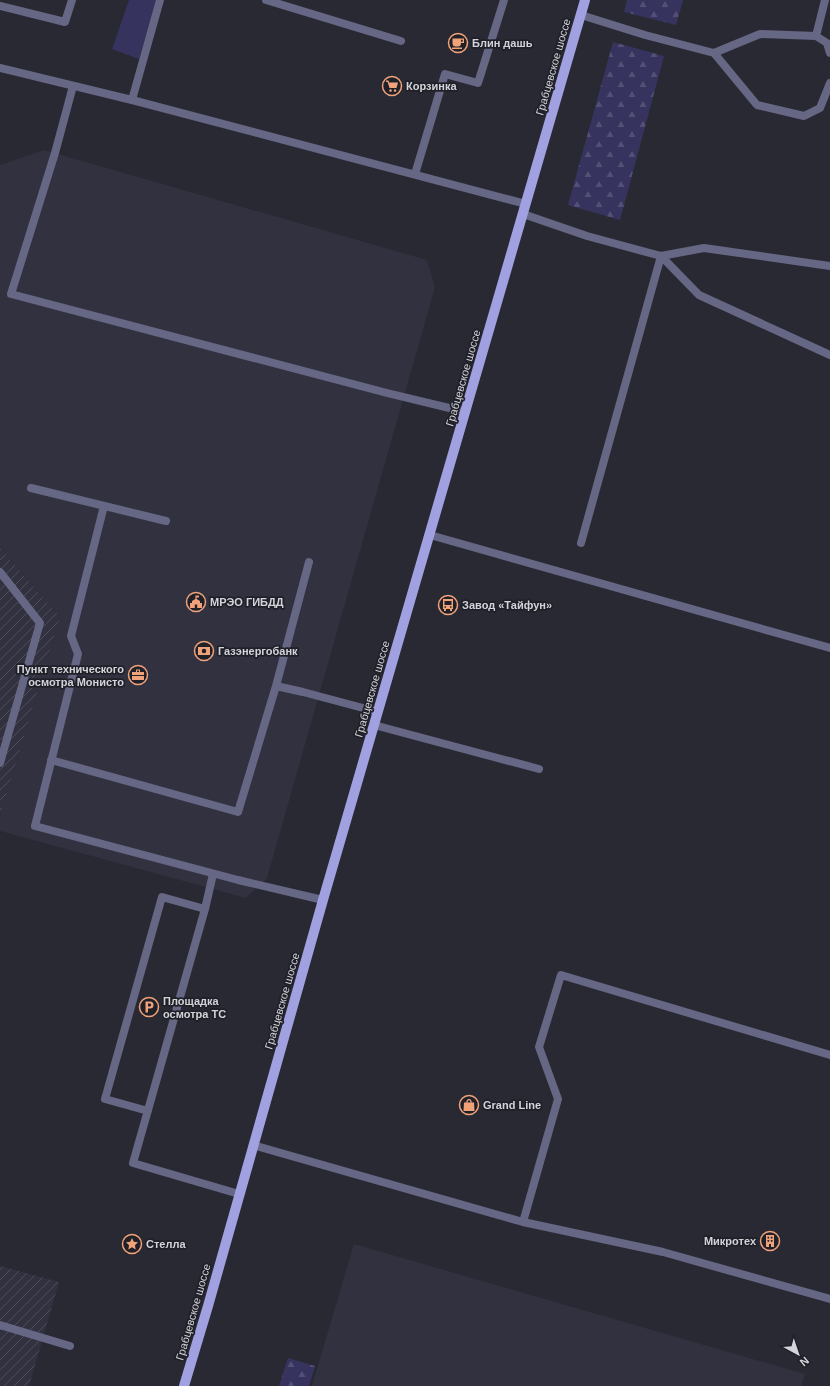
<svg xmlns="http://www.w3.org/2000/svg" width="830" height="1386" font-family="Arial,sans-serif">
	<defs>
		<pattern id="industrial-furrows" width="10" height="10" patternUnits="userSpaceOnUse"><rect width="10" height="10" fill="#313140"/><path d="M-1 1l2-2M0 10L10 0M9 11l2-2" fill="none" stroke="#4e4e5b"/></pattern>
		<pattern id="forest-firs" width="22" height="20" patternUnits="userSpaceOnUse"><rect width="22" height="20" fill="#36335e"/><path d="M5 1l3.5 6h-7zM16 11l3.5 6h-7z" fill="#525074"/></pattern>
	</defs>
	<rect width="100%" height="100%" fill="#292933"/>
	<path fill="#313140" d="M44,150L427,260L435,287L267,878L246,898L0,831V816L60,617L0,548V165Z
		M354,1244L805,1374L801,1386H312Z"/>
	<path fill="url(#industrial-furrows)" d="M0,548L60,617L0,816Z
		M0,1266L59,1282L29,1386H0Z"/>
	<path fill="#36335e" d="M129,0H156L139,59L112,49Z"/>
	<path fill="url(#forest-firs)" d="M627,0H683L676,25L624,12Z
		M613,42L664,56L620,220L568,205Z
		M288,1358L315,1366L309,1386H279Z"/>
	<g fill="none" stroke-linecap="round" stroke-linejoin="round">
		<path stroke="#666685" stroke-width="8" d="M266,0L401,41
			M0,6L65,22L72,0
			M581,15L645,35L714,53
			M816,36L825,0
			M830,53L827,43L816,36L760,34L714,53L757,105L804,116L820,108L830,83
			M73,86L55,153L11,294L387,393L466,412
			M132,100L160,0
			M415,174L445,74L478,83L504,0
			M523,214L587,236L661,256L704,248L830,266
			M661,256L699,295L830,355
			M31,488L166,521
			M104,506L71,636L78,654L35,826L238,880L323,900
			M430,535L830,648
			M581,543L661,256
			M309,562L276,686L303,692L378,712
			M0,572L40,623L0,763
			M374,725L539,769
			M51,760L238,812L276,686
			M213,874L205,909L133,1163L239,1194
			M148,1111L105,1099L162,897L205,909
			M253,1145L523,1222L558,1099L539,1047L561,975L830,1055
			M523,1222L663,1252L830,1299
			M0,1325L70,1346"/>
		<path stroke="#666685" stroke-width="8" d="M0,68L132,100L526,204"/>
		<path stroke="#a1a0e1" stroke-width="10" d="M184,1386L208,1306L323,900L585,0"/>
	</g>
	<defs>
		<symbol id="cafe-ring" viewBox="-11 -11 22 22"><circle r="9.5" fill="#202029" stroke="#f0a27a" stroke-width="1.5"/><path d="M-5.5-4.5H6V0H3Q3 3.5 0 3.5H-2.5Q-5.5 3.5-5.5 0ZM3-3.2v2h1.7v-2ZM-6 4.5H4V6H-6Z" fill="#f0a27a"/></symbol>
		<symbol id="supermarket-ring" viewBox="-11 -11 22 22"><circle r="9.5" fill="#202029" stroke="#f0a27a" stroke-width="1.5"/><path d="M-6-5.5h2.5l.6 2H6L4.5 2H-2.5L-4.4-4H-6ZM-1.5 3.2a1.3 1.3 0 1 0 .1 0ZM3 3.2a1.3 1.3 0 1 0 .1 0Z" fill="#f0a27a"/></symbol>
		<symbol id="civic-ring" viewBox="-11 -11 22 22"><circle r="9.5" fill="#202029" stroke="#f0a27a" stroke-width="1.5"/><path d="M-.6-6.5H3V-4.5H.6V-3L4-1V1h2V6H-6V1h2V-1L-.6-3ZM-1.2 2.5V6h2.4V2.5Z" fill="#f0a27a"/></symbol>
		<symbol id="bus-ring" viewBox="-11 -11 22 22"><circle r="9.5" fill="#202029" stroke="#f0a27a" stroke-width="1.5"/><path d="M-5-6H5V4H4V6H2V4H-2V6H-4V4H-5ZM-3.5-4V0h7V-4ZM-3.5 1.2v1.5H-2V1.2ZM2 1.2v1.5H3.5V1.2Z" fill="#f0a27a"/></symbol>
		<symbol id="bank-ring" viewBox="-11 -11 22 22"><circle r="9.5" fill="#202029" stroke="#f0a27a" stroke-width="1.5"/><path d="M-6-4H6V4H-6ZM0-2.3a2.3 2.3 0 1 0 0 4.6a2.3 2.3 0 1 0 0-4.6Z" fill="#f0a27a"/></symbol>
		<symbol id="office-ring" viewBox="-11 -11 22 22"><circle r="9.5" fill="#202029" stroke="#f0a27a" stroke-width="1.5"/><path d="M-6-3h4V-5.5h4V-3h4V5H-6ZM-1-4.5V-3h2v-1.5ZM-6 0V1H6V0Z" fill="#f0a27a"/></symbol>
		<symbol id="parking-ring" viewBox="-11 -11 22 22"><circle r="9.5" fill="#202029" stroke="#f0a27a" stroke-width="1.5"/><path d="M-3.5-5.5H1a3.5 3.5 0 0 1 0 7H-1V5.5H-3.5ZM-1-3.4V-.6H.8a1.4 1.4 0 0 0 0-2.8Z" fill="#f0a27a"/></symbol>
		<symbol id="shop-ring" viewBox="-11 -11 22 22"><circle r="9.5" fill="#202029" stroke="#f0a27a" stroke-width="1.5"/><path d="M-5-2.5h2.3a2.7 3.5 0 0 1 5.4 0H5L5.5 6h-11ZM-1.5-2.5h3a1.5 2.3 0 0 0-3 0Z" fill="#f0a27a"/></symbol>
		<symbol id="building-ring" viewBox="-11 -11 22 22"><circle r="9.5" fill="#202029" stroke="#f0a27a" stroke-width="1.5"/><path d="M-4-6H4V6H1V3H-1V6H-4ZM-2.5-4.3h1.7v1.8h-1.7ZM.8-4.3h1.7v1.8H.8ZM-2.5-1h1.7V.8h-1.7ZM.8-1h1.7V.8H.8Z" fill="#f0a27a"/></symbol>
		<symbol id="sight-ring" viewBox="-11 -11 22 22"><circle r="9.5" fill="#202029" stroke="#f0a27a" stroke-width="1.5"/><path d="M0-6L1.8-2.2L6-1.7L2.9 1.2L3.7 5.4L0 3.3L-3.7 5.4L-2.9 1.2L-6-1.7L-1.8-2.2Z" fill="#f0a27a"/></symbol>
	</defs>
	<g fill-rule="evenodd">
		<use href="#cafe-ring" x="447" y="32" width="22" height="22"/>
		<use href="#supermarket-ring" x="381" y="75" width="22" height="22"/>
		<use href="#civic-ring" x="185" y="591" width="22" height="22"/>
		<use href="#bus-ring" x="437" y="594" width="22" height="22"/>
		<use href="#bank-ring" x="193" y="640" width="22" height="22"/>
		<use href="#office-ring" x="127" y="664" width="22" height="22"/>
		<use href="#parking-ring" x="138" y="996" width="22" height="22"/>
		<use href="#shop-ring" x="458" y="1094" width="22" height="22"/>
		<use href="#building-ring" x="759" y="1230" width="22" height="22"/>
		<use href="#sight-ring" x="121" y="1233" width="22" height="22"/>
	</g>
	<g text-anchor="middle" stroke-width="3.5" stroke-linejoin="round" paint-order="stroke">
		<g font-size="11" font-weight="bold" fill="#d3d4da" stroke="#202029" text-anchor="start">
			<text x="472" y="47">Блин дашь</text>
			<text x="406" y="90">Корзинка</text>
			<text x="210" y="606">МРЭО ГИБДД</text>
			<text x="462" y="609">Завод «Тайфун»</text>
			<text x="218" y="655">Газэнергобанк</text>
			<text x="124" y="673" text-anchor="end">Пункт технического<tspan x="124" dy="13">осмотра Монисто</tspan></text>
			<text x="163" y="1005">Площадка<tspan x="163" dy="13">осмотра ТС</tspan></text>
			<text x="483" y="1109">Grand Line</text>
			<text x="756" y="1245" text-anchor="end">Микротех</text>
			<text x="146" y="1248">Стелла</text>
		</g>
		<g font-size="11" fill="#d3d4da" stroke="#202029">
			<text transform="translate(553 67) rotate(-74)" y="4">Грабцевское шоссе</text>
			<text transform="translate(463 378) rotate(-74)" y="4">Грабцевское шоссе</text>
			<text transform="translate(372 689) rotate(-74)" y="4">Грабцевское шоссе</text>
			<text transform="translate(282 1001) rotate(-74)" y="4">Грабцевское шоссе</text>
			<text transform="translate(193 1312) rotate(-74)" y="4">Грабцевское шоссе</text>
		</g>
	</g>
	<g transform="translate(798 1354) rotate(140)" stroke="#202029" stroke-width="3" paint-order="stroke">
	<path d="M0-3L7 15L0 10L-7 15Z" fill="#d3d4da"/>
	<text y="-6" font-size="11" font-weight="bold" text-anchor="middle" fill="#d3d4da">N</text>
	</g>
</svg>
